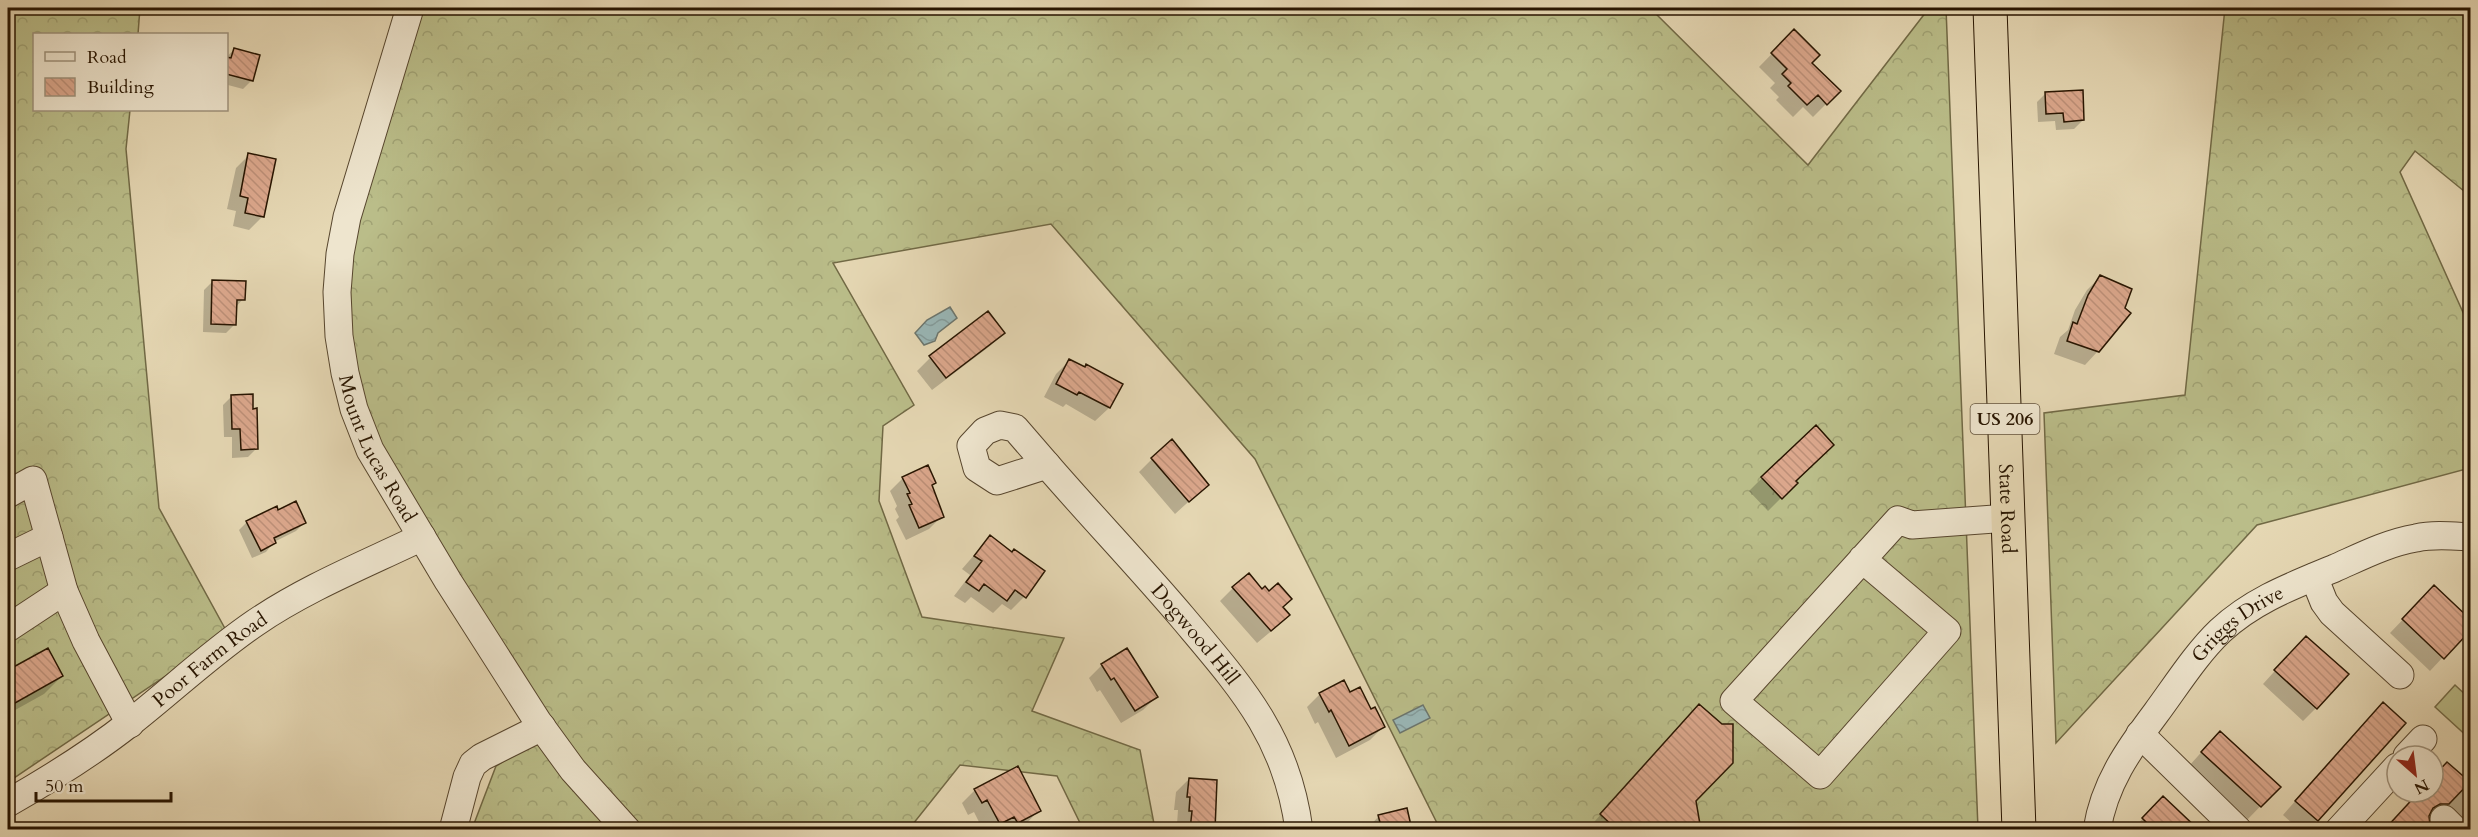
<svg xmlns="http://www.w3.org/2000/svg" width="2478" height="837" font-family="Cardo,serif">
	<defs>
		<pattern id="forest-crowns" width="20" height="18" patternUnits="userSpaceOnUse" patternTransform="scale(1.5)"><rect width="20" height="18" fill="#babd89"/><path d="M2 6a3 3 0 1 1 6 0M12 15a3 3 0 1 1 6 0" fill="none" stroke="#a0a274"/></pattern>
		<pattern id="water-waves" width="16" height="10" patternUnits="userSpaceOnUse" patternTransform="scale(1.5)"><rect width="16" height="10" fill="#99b7b7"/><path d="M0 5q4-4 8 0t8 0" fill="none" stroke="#849c9c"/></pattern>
		<pattern id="building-back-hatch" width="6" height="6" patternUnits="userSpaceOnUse" patternTransform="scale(1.5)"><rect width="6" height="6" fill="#dba78c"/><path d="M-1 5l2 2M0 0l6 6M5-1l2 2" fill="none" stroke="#bc8f77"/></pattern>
	</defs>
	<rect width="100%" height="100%" fill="#e5d7b3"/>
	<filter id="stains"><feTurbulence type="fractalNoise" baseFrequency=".00333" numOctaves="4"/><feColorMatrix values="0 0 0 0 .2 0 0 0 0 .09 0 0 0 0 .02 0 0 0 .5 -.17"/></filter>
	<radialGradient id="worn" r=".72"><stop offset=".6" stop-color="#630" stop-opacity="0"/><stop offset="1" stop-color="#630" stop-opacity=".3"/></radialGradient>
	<path fill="url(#forest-crowns)" stroke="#716945" stroke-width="1.5" d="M8,8H140L138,34H34V110H130L126,149L159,508L228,634L8,782Z
		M407,8H1650L1808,165L1926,12L1946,8L1978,829H1440L1255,459L1051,224L833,263L914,405L883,426L879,501L922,617L1064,638L1032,711L1140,750L1155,829H1083L1057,776L960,765L909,829H472L496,766L550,733L356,406L339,279Z
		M2225,8H2470V196L2415,151L2400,172L2470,328V468L2257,525L2056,743L2044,413L2185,395Z"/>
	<path fill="#babd89" stroke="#716945" stroke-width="1.5" d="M2455,685L2470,699V739L2435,707Z"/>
	<path fill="url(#water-waves)" stroke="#6c766e" stroke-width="1.5" d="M950,307L957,318L938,333L935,341L924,345L915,333L927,320Z
		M1423,705L1430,718L1400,733L1393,720Z"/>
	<path fill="#0003" d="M295,8H314L311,11Z
		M1794,31L1810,63L1839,91L1813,117L1803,107L1793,117L1776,100L1779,97L1770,88L1775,83L1759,67Z
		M234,50L252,80L243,89L228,85L226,90V57Z
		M2046,93L2083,120L2074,129L2056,130L2055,121L2038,122L2037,102Z
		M249,155L263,216L249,230L233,226L236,211L227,209L236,168Z
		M2100,277L2098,351L2085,365L2054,354L2060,337L2068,330L2075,310L2087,290Z
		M213,281L243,299L235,308V324L226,333L203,332L204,290Z
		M1003,333L990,346L932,390L917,371L930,358Z
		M1070,360L1121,385L1109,408L1095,421L1066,404L1063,407L1044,397L1056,374Z
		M232,396L257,448L248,457L232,458V437H224L223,405Z
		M1152,459L1207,485L1175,514L1139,472Z
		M903,478L931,486L942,516L929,529L906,540L896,520L899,517L895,509L897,506L890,491Z
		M1762,478L1794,481L1796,483L1768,511L1749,491Z
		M278,512L304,523L296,531L274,542L266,552L252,558L239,530L247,522Z
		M990,537L1043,572L1024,597L1011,610L1002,604L993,613L971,597L965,603L954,596L970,575L962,569Z
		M2434,587L2470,621V628L2430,671L2390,633Z
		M1233,588L1262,591L1281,607L1275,628L1257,643L1220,601Z
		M47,650L62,676L44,694L8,714V671Z
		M2293,651L2316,708L2303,721L2263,684Z
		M1102,665L1156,697L1143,710L1121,723L1100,690L1097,692L1089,678Z
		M1320,694H1350L1371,711L1383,727L1370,740L1336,758L1318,722L1315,724L1307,707Z
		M2370,717L2404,723L2317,820L2308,830H2300L2283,815Z
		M1682,723L1699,826L1705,830H1587Z
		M2207,746L2279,787L2247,820L2189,766Z
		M2447,764L2470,785V830L2445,807L2435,817L2427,816L2420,792H2433V778Z
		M1189,779L1214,830H1179V824H1177L1178,810H1174L1176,792Z
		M975,790L1039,810L1026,824L1015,830H983L974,812L968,815L962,803Z
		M2150,811L2197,830H2132Z
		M1379,816L1410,830H1366Z"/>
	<path fill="url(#building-back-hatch)" stroke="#281501" stroke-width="1.5" d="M1794,29L1820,55L1812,63L1841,91L1827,105L1818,95L1807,105L1788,86L1791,83L1782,74L1787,69L1771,53Z
		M234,48L260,55L253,81L226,74V57L231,58Z
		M2083,90L2084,120L2064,122L2063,113L2046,114L2045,92Z
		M248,153L276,159L264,217L245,213L248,198L240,196Z
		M2100,275L2132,289L2125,308L2131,313L2099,352L2067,341L2073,322L2077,324L2088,295Z
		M212,280L246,281L245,300H237L236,325L211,324Z
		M988,311L1005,333L946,378L929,356Z
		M1069,359L1085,367L1086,364L1123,384L1110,408L1079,392L1077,395L1056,384Z
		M253,394V409L257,408L258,449L241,450L240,429H232L231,395Z
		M1816,425L1834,445L1796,481L1798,483L1782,499L1761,477Z
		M1172,439L1209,485L1189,502L1151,458Z
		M928,465L936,483L932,485L944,517L919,528L909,505L912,504L907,494L910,493L902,477Z
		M296,501L306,523L274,538L276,543L261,551L246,521L277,506L278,510Z
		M990,535L1012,552L1014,549L1045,571L1026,598L1015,590L1007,601L984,584L979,591L966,582L982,561L974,556Z
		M1249,573L1262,589L1265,586L1269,591L1278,583L1292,599L1283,607L1290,615L1271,631L1232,587Z
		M2434,585L2470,619V631L2444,659L2402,619Z
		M2306,636L2349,674L2317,709L2274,670Z
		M48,648L63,676L8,707V670Z
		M1127,648L1158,697L1135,711L1114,678L1111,680L1101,664Z
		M1344,680L1350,692L1360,687L1371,709L1375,707L1385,727L1349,746L1331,710L1329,712L1319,693Z
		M2383,702L2406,723L2318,821L2295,801Z
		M1699,704L1722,724H1733V763L1696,801L1701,830H1617L1600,814Z
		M2220,731L2281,787L2261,807L2201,752Z
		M2447,762L2470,782L2449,804H2440L2433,808L2429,816L2430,825L2426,830H2384L2419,792H2433V777Z
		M1018,766L1041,811L1018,823L1014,817L1000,824L987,800L982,803L974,789Z
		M1189,778L1217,780L1215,830H1190L1192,811H1189L1190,797H1187Z
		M2163,796L2199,830H2154L2142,818Z
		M1407,808L1412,830H1382L1378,815Z"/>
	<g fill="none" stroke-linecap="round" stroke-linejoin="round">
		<defs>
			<g id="minor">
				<path id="s1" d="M410,8L347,217L340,254L337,292L339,336L345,373L354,409L370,450L448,581L538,722L573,770L627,830"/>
				<path d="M1000,425L1015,428L1047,465L997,481L977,468L971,446L985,431Z"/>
				<path id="s2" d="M1047,465C1092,517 1139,566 1183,618C1241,687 1287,737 1299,830"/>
				<path d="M8,494L33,480L64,591L86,641L130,724"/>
				<path d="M8,557L49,537"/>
				<path d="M1862,559L1947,631L1820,775L1734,701L1898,520L1912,525L2008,518"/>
				<path d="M2314,577L2324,602L2332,613L2400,675"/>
				<path d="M8,628L64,591"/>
				<path d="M2140,734L2238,830"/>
				<path d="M2407,756L2423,739"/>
				<path id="s3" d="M8,803C50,779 92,753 130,723C172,690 211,653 255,623C306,588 366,564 422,537"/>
				<path d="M2444,819L2455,830"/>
				<path d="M453,830L467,777L473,764L482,757L542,727"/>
				<path id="s4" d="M2097,830C2104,784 2129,749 2156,713C2176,686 2196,654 2220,631C2253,600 2294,585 2335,568C2362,556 2387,543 2416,538C2434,534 2452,536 2470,537"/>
				<path d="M2339,830L2397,767"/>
			</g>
			<g id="highway">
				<path id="s5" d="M1990,8L2019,830"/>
			</g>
		</defs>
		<use href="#minor" stroke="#57462e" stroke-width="29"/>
		<use href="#highway" stroke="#281501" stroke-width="35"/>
		<use href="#minor" stroke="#eee5ce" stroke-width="27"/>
		<use href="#highway" stroke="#e5d7b3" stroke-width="33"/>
	</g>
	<g text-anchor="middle" stroke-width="4.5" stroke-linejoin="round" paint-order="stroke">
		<rect fill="#eee5ce" stroke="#63533e" stroke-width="1.5" x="1970.5" y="404" width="69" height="30" rx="4.5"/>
		<g font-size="18" font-weight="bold" fill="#281501">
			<text x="2005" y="425">US 206</text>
		</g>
		<g font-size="20" fill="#281501" stroke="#eee5ce">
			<text dy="7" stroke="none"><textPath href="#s1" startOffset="458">Mount Lucas Road</textPath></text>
			<text dy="7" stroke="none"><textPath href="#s5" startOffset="501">State Road</textPath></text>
			<text dy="7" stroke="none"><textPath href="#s4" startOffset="255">Griggs Drive</textPath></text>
			<text dy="7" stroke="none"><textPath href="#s2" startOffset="225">Dogwood Hill</textPath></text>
			<text dy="7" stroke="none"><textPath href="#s3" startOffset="248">Poor Farm Road</textPath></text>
		</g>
	</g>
	<rect width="2478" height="837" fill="none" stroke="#e5d7b3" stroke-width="30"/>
	<rect x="9" y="9" width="2460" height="819" fill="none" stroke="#281501" stroke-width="3"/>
	<rect x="15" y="15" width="2448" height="807" fill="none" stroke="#281501" stroke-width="1.5"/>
	<rect x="33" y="33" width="195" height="78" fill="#eee5ce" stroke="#9f927c" stroke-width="1.5"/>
	<rect x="45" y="52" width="30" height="9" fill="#eee5ce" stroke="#9f927c" stroke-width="1.5"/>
	<text x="87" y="63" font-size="18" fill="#281501">Road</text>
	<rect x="45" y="78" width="30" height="18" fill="url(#building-back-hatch)" stroke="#9f927c" stroke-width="1.5"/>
	<text x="87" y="93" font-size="18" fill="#281501">Building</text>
	<g transform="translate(2415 774) rotate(152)"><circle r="28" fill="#eee5ce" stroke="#9f927c" stroke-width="1.5"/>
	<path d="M0-4.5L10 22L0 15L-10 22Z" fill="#8f2418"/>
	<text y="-9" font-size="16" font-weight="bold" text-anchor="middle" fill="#281501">N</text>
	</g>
	<path d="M36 792v9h135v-9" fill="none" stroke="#281501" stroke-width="3"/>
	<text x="45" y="792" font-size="18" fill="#281501" stroke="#eee5ce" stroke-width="4.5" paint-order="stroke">50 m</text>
	<rect width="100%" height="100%" filter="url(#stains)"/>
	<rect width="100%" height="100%" fill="url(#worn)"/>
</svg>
